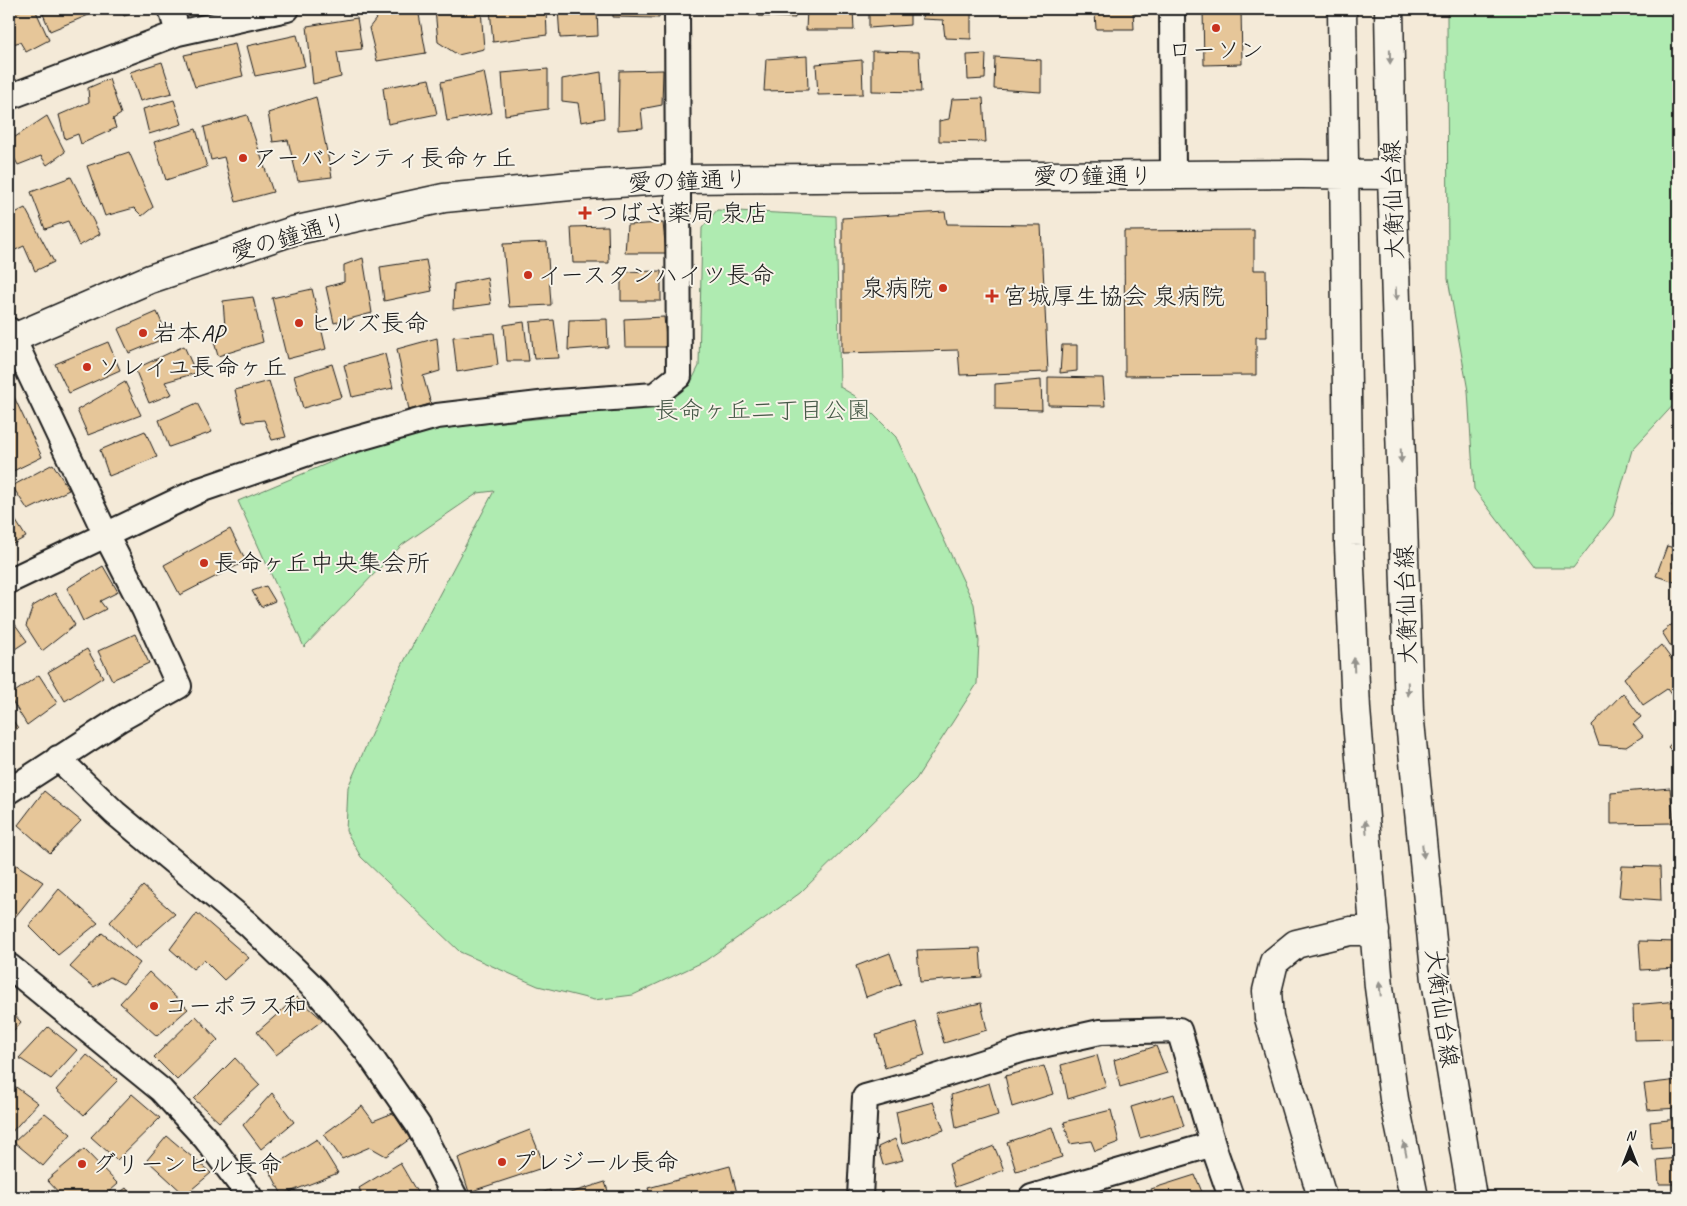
<svg xmlns="http://www.w3.org/2000/svg" width="1687" height="1206" font-family="Caveat,'Klee One',sans-serif">
	<rect width="100%" height="100%" fill="#f4ead8"/>
	<filter id="ink" filterUnits="userSpaceOnUse"><feTurbulence type="fractalNoise" baseFrequency=".02" numOctaves="2"/><feDisplacementMap in="SourceGraphic" scale="10" xChannelSelector="R" yChannelSelector="G"/><feConvolveMatrix kernelMatrix="1 2 1 2 8 2 1 2 1" color-interpolation-filters="sRGB"/></filter>
	<g filter="url(#ink)">
		<path fill="#afebb1" stroke="#668466" d="M1449,9H1678V400L1632,450L1613,516L1573,568H1534L1474,489L1468,391L1448,279L1447,16Z
			M717,210L836,216L840,387L855,396L896,437L974,604L979,641L977,684L916,779L800,893L705,961L633,995L594,1000L538,986L460,952L361,857L346,831L348,787L399,671L494,491L478,493L402,545L304,647L238,501L362,449L441,428L555,417L588,401L689,386L699,366L702,228Z"/>
		<path fill="#e6c699" stroke="#1c1c1c" d="M25,9H35L49,40L26,52L20,42L9,45V15Z
			M41,9H89L91,14L50,31Z
			M121,9H147L124,16Z
			M391,9H418L426,53L377,61L369,28L382,11Z
			M435,9H481L484,49L458,55L438,42Z
			M490,9H546L547,35L493,42Z
			M558,9H597L598,36L560,38Z
			M613,9H659V18L613,17Z
			M703,9H750V12H703Z
			M759,9H795V18L759,16Z
			M807,9H853L854,30H806Z
			M869,9H910V25L869,28Z
			M923,9H971V39L945,38L943,20L922,19Z
			M1133,9L1134,29H1096L1095,12Z
			M1203,9H1241L1242,64L1204,65Z
			M357,18L362,49L337,52L341,77L313,84L307,26Z
			M297,35L305,66L255,76L247,46Z
			M235,44L243,76L195,87L184,55Z
			M872,51L919,52L921,92L872,91Z
			M986,54L985,79L968,80L967,55Z
			M807,56L808,90L764,91L766,59Z
			M995,57L1041,60V92L994,89Z
			M862,60L863,94L818,95L816,64Z
			M162,62L172,93L140,101L130,72Z
			M548,69V109L505,115L502,73Z
			M663,70L662,105L641,109L643,128L618,130L619,71Z
			M484,72L492,113L447,121L441,82Z
			M601,72L604,118L581,122L578,103L562,101V79Z
			M109,79L121,114L113,119L116,128L81,144L78,134L65,139L59,115L89,102L88,88Z
			M429,79L437,114L388,124L383,88Z
			M316,97L332,177L298,181L288,140L273,142L268,113Z
			M983,98L986,142L939,141V121L949,119L952,99Z
			M174,100L182,124L149,134L143,109Z
			M247,115L273,192L236,202L224,157L211,160L204,127Z
			M47,116L65,152L47,165L41,156L18,165L9,148V141Z
			M196,129L207,167L166,180L154,142Z
			M129,152L153,207L142,216L134,208L105,216L87,166Z
			M9,167L15,177L9,181Z
			M71,177L100,234L79,246L68,221L45,229L31,192Z
			M25,208L54,262L35,271L24,246L9,253V216Z
			M945,212L947,224L1041,225L1048,372L960,375L958,350L842,353V218Z
			M663,223L666,253H625L627,225Z
			M608,226L609,263H573L571,227Z
			M1254,230V270H1266L1267,337H1256V375L1125,376L1124,231Z
			M547,242L551,305L509,307L503,244Z
			M363,258L372,313L334,323L326,287L344,282V265Z
			M426,260L432,291L384,301L380,267Z
			M661,271V301H621V272Z
			M487,277L491,304L453,309L454,284Z
			M312,289L326,349L287,359L272,298Z
			M253,297L263,342L218,356L211,331L225,327L223,301Z
			M157,312L168,337L129,353L118,329Z
			M664,317L667,347H625L624,319Z
			M607,319L608,347L568,350L569,320Z
			M554,320L559,358L534,359L530,322Z
			M524,322L529,361H507L504,325Z
			M494,333L498,365L457,372L453,337Z
			M437,338L440,371L423,376L431,404L409,410L397,349Z
			M108,342L120,370L69,393L55,364Z
			M1062,345H1077V371L1060,373Z
			M184,346L196,373L165,382L172,394L149,403L135,369Z
			M385,354L393,388L352,397L344,365Z
			M332,364L342,397L303,408L294,376Z
			M1048,377L1103,378L1105,406L1048,405Z
			M1041,380L1042,410L995,409V384Z
			M269,381L286,437L272,440L264,420L243,422L235,390Z
			M125,382L141,415L88,435L77,410Z
			M9,386L42,457L9,473Z
			M197,403L212,432L169,447L159,420Z
			M145,431L157,457L109,476L100,450Z
			M53,464L69,490L28,510L12,486Z
			M1678,491V509L1672,506Z
			M9,510L26,537L9,546Z
			M230,529L246,561L180,595L164,565Z
			M1667,546L1678,549V583L1656,576Z
			M103,566L118,592L100,601L106,609L83,621L67,588Z
			M266,586L275,601L261,607L252,591Z
			M55,593L75,625L42,651L26,626L33,606Z
			M9,616L27,641L9,653Z
			M1678,620V658L1662,632Z
			M135,634L149,663L112,680L98,651Z
			M1661,645L1678,668V698L1675,700L1667,689L1643,705L1624,678Z
			M87,649L103,677L65,701L48,672Z
			M39,675L57,703L27,725L9,696Z
			M1623,693L1641,717L1633,724L1643,736L1626,747L1599,745L1592,725Z
			M9,715L18,728L9,735Z
			M1678,736V757L1668,747Z
			M1670,788L1674,823L1611,824V793Z
			M44,791L81,821L50,853L18,825Z
			M15,864L43,882L15,917L9,910V872Z
			M1622,866L1660,867L1661,900L1619,897Z
			M1678,868V901L1673,902V869Z
			M143,886L175,914L135,949L110,922Z
			M59,889L98,923L58,955L29,926Z
			M197,913L249,958L224,980L204,960L193,969L170,949Z
			M102,933L140,963L123,984L110,977L94,987L70,967Z
			M1639,941L1678,942V968L1641,970Z
			M980,948L982,977L920,982L917,950Z
			M890,953L901,984L866,997L856,966Z
			M149,972L188,1009L157,1036L120,1003Z
			M297,997L323,1020L276,1055L257,1032Z
			M1678,1001V1039L1634,1040L1633,1005Z
			M981,1003L987,1030L944,1043L935,1013Z
			M9,1009L21,1022L9,1036Z
			M196,1016L218,1040L177,1080L154,1057Z
			M916,1022L925,1055L885,1068L876,1035Z
			M48,1027L77,1050L51,1079L19,1058Z
			M1156,1046L1167,1073L1120,1087L1114,1060Z
			M87,1055L118,1080L84,1115L56,1090Z
			M1097,1055L1106,1087L1068,1099L1061,1065Z
			M235,1058L260,1085L219,1122L194,1099Z
			M1044,1066L1053,1094L1012,1107L1005,1076Z
			M1678,1080V1108L1648,1110L1644,1084Z
			M9,1082L38,1103L9,1135Z
			M989,1083L998,1115L956,1128L951,1095Z
			M272,1093L294,1122L261,1149L243,1125Z
			M132,1094L160,1118L117,1160L91,1137Z
			M1174,1094L1184,1126L1140,1138L1131,1107Z
			M933,1102L944,1130L902,1144L896,1112Z
			M362,1106L373,1121L393,1113L410,1139L386,1156L370,1147L342,1159L324,1134Z
			M1111,1110L1119,1142L1095,1151L1091,1141L1070,1144L1064,1122Z
			M45,1113L71,1134L43,1166L14,1142Z
			M1678,1119V1147L1652,1149L1650,1122Z
			M1052,1127L1062,1157L1016,1171L1007,1142Z
			M530,1130L545,1167L469,1192L458,1158Z
			M167,1136L211,1173L185,1195L147,1160Z
			M317,1139L338,1173L282,1195L269,1169Z
			M895,1139L903,1160L883,1165L878,1147Z
			M994,1146L1004,1170L955,1187L949,1164Z
			M84,1149L118,1184L103,1197H63L47,1180Z
			M1678,1158V1184H1659L1657,1160Z
			M400,1163L418,1194L412,1197H363L359,1188Z
			M730,1166L738,1197H651L648,1188Z
			M1195,1175L1204,1197H1153L1151,1189Z
			M605,1182L610,1197H568L567,1194Z
			M126,1188L133,1197H114Z
			M550,1190L552,1197H529Z
			M1140,1192L1141,1197H1124Z"/>
		<g fill="none" stroke-linecap="round" stroke-linejoin="round">
			<defs>
				<path id="street" d="M171,9L178,33
					M1172,9L1173,176
					M9,97L178,33L287,9
					M9,330L106,535L144,609L179,686L120,719L9,791
					M9,581L200,490L314,451L437,416L556,402L655,395L679,376L677,9
					M58,758L115,813L248,924L316,990L366,1050L418,1125L455,1197
					M9,966L161,1090L206,1139L250,1197
					M860,1197L865,1097L930,1079L1024,1049L1100,1032L1179,1030L1216,1154L1231,1197
					M1032,1197L1213,1144"/>
				<path id="secondary" d="M1342,9L1349,545L1356,709L1379,987L1394,1099L1414,1197
					M1389,9L1392,175L1409,712L1436,980L1472,1197
					M9,340L150,279L293,231L444,198L571,186L679,179L1301,174L1392,175
					M1322,1197L1269,1018L1267,991L1274,962L1296,944L1350,931H1375"/>
			</defs>
			<use href="#street" stroke="#1c1c1c" stroke-width="28"/>
			<use href="#secondary" stroke="#1c1c1c" stroke-width="31"/>
			<use href="#street" stroke="#f7f3e8" stroke-width="24"/>
			<use href="#secondary" stroke="#f7f3e8" stroke-width="28"/>
		</g>
		<defs><path id="oneway-solid" d="M-6-.8H1V-3.2L6.5 0L1 3.2V.8H-6Z" transform="scale(1.25)"/></defs>
		<g fill="#94928c">
			<use href="#oneway-solid" transform="translate(1390 57) rotate(89)"/>
			<use href="#oneway-solid" transform="translate(1396 294) rotate(88)"/>
			<use href="#oneway-solid" transform="translate(1401 456) rotate(88)"/>
			<use href="#oneway-solid" transform="translate(1354 665) rotate(-92)"/>
			<use href="#oneway-solid" transform="translate(1408 689) rotate(88)"/>
			<use href="#oneway-solid" transform="translate(1366 827) rotate(-95)"/>
			<use href="#oneway-solid" transform="translate(1423 851) rotate(84)"/>
			<use href="#oneway-solid" transform="translate(1380 989) rotate(-96)"/>
			<use href="#oneway-solid" transform="translate(1405 1149) rotate(-102)"/>
		</g>
	</g>
	<g fill="#c8321e" stroke="#f7f3e8" stroke-width="2">
		<circle cx="1216" cy="28" r="5"/>
		<circle cx="243" cy="158" r="5"/>
		<path d="M582.5 205.5h5v5h5v5h-5v5h-5v-5h-5v-5h5z"/>
		<circle cx="528" cy="275" r="5"/>
		<circle cx="943" cy="288" r="5"/>
		<path d="M989.5 288.5h5v5h5v5h-5v5h-5v-5h-5v-5h5z"/>
		<circle cx="299" cy="323" r="5"/>
		<circle cx="143" cy="333" r="5"/>
		<circle cx="87" cy="367" r="5"/>
		<circle cx="204" cy="563" r="5"/>
		<circle cx="154" cy="1006" r="5"/>
		<circle cx="502" cy="1162" r="5"/>
		<circle cx="82" cy="1164" r="5"/>
	</g>
	<g text-anchor="middle" stroke-width="4" stroke-linejoin="round" paint-order="stroke">
		<g font-size="24" fill="#1c1c1c" stroke="#f7f3e8" text-anchor="start">
			<text x="1216" y="58" text-anchor="middle">ローソン</text>
			<text x="253" y="166">アーバンシティ長命ヶ丘</text>
			<text x="595" y="221">つばさ薬局 泉店</text>
			<text x="538" y="283">イースタンハイツ長命</text>
			<text x="933" y="296" text-anchor="end">泉病院</text>
			<text x="1003" y="304">宮城厚生協会 泉病院</text>
			<text x="309" y="331">ヒルズ長命</text>
			<text x="153" y="341">岩本AP</text>
			<text x="97" y="375">ソレイユ長命ヶ丘</text>
			<text x="214" y="571">長命ヶ丘中央集会所</text>
			<text x="164" y="1014">コーポラス和</text>
			<text x="512" y="1170">プレジール長命</text>
			<text x="92" y="1172">グリーンヒル長命</text>
		</g>
		<g font-size="24" fill="#1c1c1c" stroke="#f7f3e8">
			<text x="1093" y="184">愛の鐘通り</text>
			<text transform="translate(688 181) rotate(-2)" y="8">愛の鐘通り</text>
			<text transform="translate(1393 200) rotate(-92)" y="8">大衡仙台線</text>
			<text transform="translate(289 237) rotate(-16)" y="8">愛の鐘通り</text>
			<text transform="translate(1406 605) rotate(-92)" y="8">大衡仙台線</text>
			<text transform="translate(1442 1008) rotate(82)" y="8">大衡仙台線</text>
		</g>
		<g font-size="24" fill="#485a49" stroke="#f7f3e8">
			<text x="763" y="418">長命ヶ丘二丁目公園</text>
		</g>
	</g>
	<rect width="1687" height="1206" fill="none" stroke="#f7f3e8" stroke-width="30"/>
	<rect x="15" y="15" width="1657" height="1176" fill="none" stroke="#1c1c1c" stroke-width="2" filter="url(#ink)"/>
	<g transform="translate(1630 1148)" stroke="#f7f3e8" stroke-width="4" paint-order="stroke">
	<path d="M0-4L9 19L0 12L-9 19Z" fill="#1c1c1c"/>
	<text y="-8" font-size="14" font-weight="bold" text-anchor="middle" fill="#1c1c1c">N</text>
	</g>
</svg>
